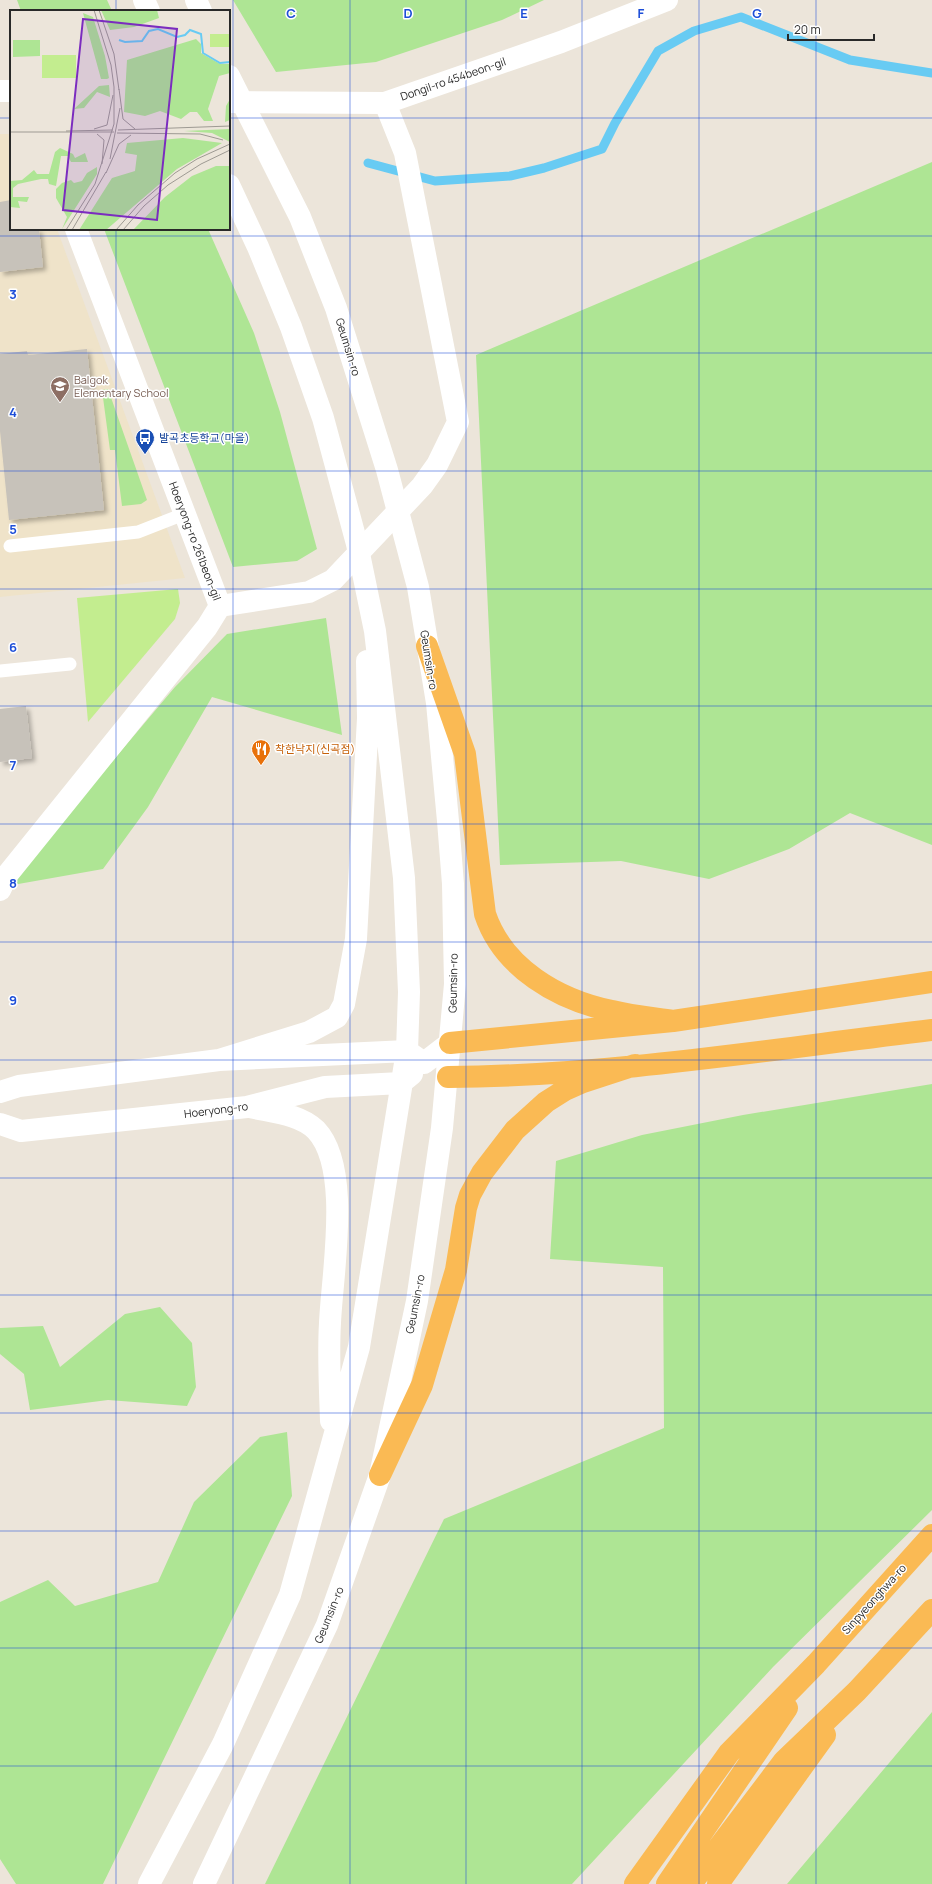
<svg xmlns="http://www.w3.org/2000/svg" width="932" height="1884" font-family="Manrope,'Noto Sans KR',sans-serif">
	<defs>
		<filter id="shadow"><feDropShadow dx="3.5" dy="3.5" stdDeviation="2" flood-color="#0004"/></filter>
	</defs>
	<rect width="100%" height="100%" fill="#ece5da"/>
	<path fill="#efe3c9" d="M0,134H11V229H57L185,578L0,597Z"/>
	<path fill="#aee594" d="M17,0H107L112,11H21Z
		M233,0H544L502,20L376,62L276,72Z
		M932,162V845L850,813L789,849L709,879L621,861L500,865L476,355Z
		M104,229H208L254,333L280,412L317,549L297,561L233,567Z
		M108,389L147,500L141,504L122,506L115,450H110L102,390Z
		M326,618L342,735L212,697L148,807L103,869L7,886L175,687L227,634Z
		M932,1084V1510L773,1667L572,1884H265L444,1519L664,1428L663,1267L550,1259L556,1161L642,1135L743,1115Z
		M160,1307L192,1343L196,1387L187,1406L108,1400L30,1410L24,1374L0,1354V1328L43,1326L60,1367L125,1314Z
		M287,1432L292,1496L103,1884H16L0,1859V1602L48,1580L75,1606L158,1582L194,1502L260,1437Z
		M932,1712V1884H787Z"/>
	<path fill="#c3ed8f" d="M178,589L180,603L175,619L88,722L77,598Z"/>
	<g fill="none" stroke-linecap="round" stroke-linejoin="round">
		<path stroke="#68cbf3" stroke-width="9" d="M368,163L435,181L510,176L544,168L602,149L615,123L658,51L694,31L741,17L850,60L932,73"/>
	</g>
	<path fill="#c7c2ba" filter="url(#shadow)" d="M11,200V229H39L43,267L0,272V202Z
		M87,349L104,510L9,520L0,431V354L27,351L28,355Z
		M26,706L32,758L0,762V709Z"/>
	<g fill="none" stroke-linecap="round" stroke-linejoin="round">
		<path stroke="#fff" stroke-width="13" d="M10,546L138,532L184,514
			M0,671L70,664"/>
		<path stroke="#fff" stroke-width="22" d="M0,91H11
			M229,102L385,103L561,42L667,0
			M220,606L309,592L333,580L422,486L437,465L458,422L405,153L385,103
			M0,890L7,875L207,627L220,606L76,229"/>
		<path stroke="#fff" stroke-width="22" d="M144,0L149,11
			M196,0L201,11
			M219,1060L309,1032L337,1017L344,1004L356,939L368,718L367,661
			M0,1092L19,1086L219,1060L407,1051L424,1063L450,1043
			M250,1107C271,1112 300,1114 316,1130C352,1168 332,1274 330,1323C328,1355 330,1388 331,1421
			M0,1124L21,1131L247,1107L325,1087L401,1083L412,1074
			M149,1884L223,1744L290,1595L359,1347L407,1051L409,992L404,878L375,631L357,544L323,418L291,327L258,247L229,185
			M204,1884L327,1625L380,1475L417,1301L442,1128L455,984L453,884L448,821L437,703L418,587L387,470L336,308L300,217L229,76"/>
		<path stroke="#faba54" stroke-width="22" d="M427,646L465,754L485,914C503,968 558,1000 612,1011C632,1016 653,1018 673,1021
			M450,1043L673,1021L932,982
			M448,1077C609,1076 772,1049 932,1030
			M380,1475L422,1385L456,1270L466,1208L470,1195L482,1173L515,1130L546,1102L565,1090L583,1082L635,1065
			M635,1884L729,1753L816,1664L932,1535
			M667,1884L787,1708
			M691,1884L784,1761L857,1691L932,1610
			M718,1884L825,1735"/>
	</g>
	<path fill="none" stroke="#1d4ed8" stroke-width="1" stroke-opacity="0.55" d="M116,0V11M233,0V1884M350,0V1884M466,0V1884M582,0V1884M699,0V1884M816,0V1884M0,118H11M229,118H932M116,229V1884M0,236H932M0,353H932M0,471H932M0,589H932M0,706H932M0,824H932M0,942H932M0,1060H932M0,1178H932M0,1295H932M0,1413H932M0,1531H932M0,1648H932M0,1766H932"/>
	<defs>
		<symbol id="school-pin" viewBox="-11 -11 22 30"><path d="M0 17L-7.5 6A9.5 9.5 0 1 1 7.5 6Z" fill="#8d6e63" stroke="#fff"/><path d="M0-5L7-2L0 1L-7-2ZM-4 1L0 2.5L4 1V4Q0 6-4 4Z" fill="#fff"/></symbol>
		<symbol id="bus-pin" viewBox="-11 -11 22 30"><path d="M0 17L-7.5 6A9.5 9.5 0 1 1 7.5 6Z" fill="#1a4fb4" stroke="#fff"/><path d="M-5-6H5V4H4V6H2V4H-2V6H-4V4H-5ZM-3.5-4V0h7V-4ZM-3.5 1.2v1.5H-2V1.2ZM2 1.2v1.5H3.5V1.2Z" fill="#fff"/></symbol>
		<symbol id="restaurant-pin" viewBox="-11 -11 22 30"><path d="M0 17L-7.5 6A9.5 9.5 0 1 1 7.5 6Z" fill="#e8710a" stroke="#fff"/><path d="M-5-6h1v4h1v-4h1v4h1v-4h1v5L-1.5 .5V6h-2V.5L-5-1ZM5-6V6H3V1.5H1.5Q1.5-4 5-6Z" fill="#fff"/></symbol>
	</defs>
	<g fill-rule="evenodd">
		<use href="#school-pin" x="49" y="375" width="22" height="30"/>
		<use href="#bus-pin" x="134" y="427" width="22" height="30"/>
		<use href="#restaurant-pin" x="250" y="738" width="22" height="30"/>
	</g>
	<g text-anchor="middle" stroke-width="3" stroke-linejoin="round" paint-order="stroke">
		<g font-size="11" fill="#292929" stroke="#fff">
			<text transform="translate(453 79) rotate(-19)" y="4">Dongil-ro 454beon-gil</text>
			<text transform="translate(348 347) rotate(73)" y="4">Geumsin-ro</text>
			<text transform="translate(195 541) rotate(69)" y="4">Hoeryong-ro 261beon-gil</text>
			<text transform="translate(429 660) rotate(81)" y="4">Geumsin-ro</text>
			<text transform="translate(453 983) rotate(-89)" y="4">Geumsin-ro</text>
			<text transform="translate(216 1110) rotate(-7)" y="4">Hoeryong-ro</text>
			<text transform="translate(415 1304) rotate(-79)" y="4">Geumsin-ro</text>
			<text transform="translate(874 1599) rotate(-48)" y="4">Sinpyeonghwa-ro</text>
			<text transform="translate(329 1615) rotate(-68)" y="4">Geumsin-ro</text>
		</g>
		<g font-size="11" fill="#785e54" stroke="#fff" text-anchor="start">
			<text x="74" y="384">Balgok<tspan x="74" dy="13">Elementary School</tspan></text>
		</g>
		<g font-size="11" fill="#164399" stroke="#fff" text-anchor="start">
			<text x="159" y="442">발곡초등학교(마을)</text>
		</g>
		<g font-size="11" fill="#c56008" stroke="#fff" text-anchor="start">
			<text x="275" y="753">착한낙지(신곡점)</text>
		</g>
	</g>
	<g transform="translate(10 10)">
		<rect width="220" height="220" fill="#ece5da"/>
		<path d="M91,0H147L149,8L124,17L100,20ZM73,3L83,7L95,46L99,68L97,69H91ZM186,29L191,34V43L210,54H220V63L209,66L198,99L203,111H194L187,102H180L171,109L150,101L135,106L114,102L117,50ZM3,30H30V46L3,47ZM99,75L100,87L87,82L74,98L64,99L89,76ZM220,89V110L215,112L216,96ZM220,119V132L202,123L174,121ZM173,128L212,133L167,159L96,220H69L102,168L125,161L127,145L115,143L117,133ZM50,138L63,144L65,148L75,143L78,152H61L58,146H51L46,176L39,174L38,169H31L8,174L3,178V187H19L17,192L8,191L10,198L0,197V171L12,170L24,160L27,164H39L45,142ZM206,156H220V220H123L155,187L182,166ZM87,157V164L52,219L57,207L46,188V179L52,173L61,170L64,173L72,171L77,163Z" fill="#aee594"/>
		<path d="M200,24H220V37H200ZM32,45H66V68H32Z" fill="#c3ed8f"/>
		<path fill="none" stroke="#68cbf3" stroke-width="2" d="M109,30L115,32L132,31L139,21L148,19L167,27L175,25L180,20L191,24L193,43L210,53L220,52"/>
		<path fill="none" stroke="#9e9a93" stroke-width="1" d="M89,0L104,44L109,80M109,79L113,109L125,119M84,119L97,115L103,85M108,120L220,116M56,121L103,120M0,122H104M107,123L190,124L213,130M87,124L94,130L92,154M100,149L110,98M96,163L109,134L121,125M56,220L85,174L104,114V77L101,55L84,0M62,220L96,162M106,220L128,195L165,163L187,149L220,134M113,220L134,196L158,175L191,154L220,140"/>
		<path fill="#7b2cbf" fill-opacity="0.15" stroke="#7b2cbf" stroke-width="2" d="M73,9L167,19L147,210L53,200Z"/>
		<rect width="220" height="220" fill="none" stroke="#292929" stroke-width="2"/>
	</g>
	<g font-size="13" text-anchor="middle" font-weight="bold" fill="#1d4ed8" stroke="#fff" stroke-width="3" stroke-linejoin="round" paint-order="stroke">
		<text x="291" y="18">C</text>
		<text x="408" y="18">D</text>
		<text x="524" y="18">E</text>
		<text x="641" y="18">F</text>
		<text x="757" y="18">G</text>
		<text x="13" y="299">3</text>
		<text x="13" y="417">4</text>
		<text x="13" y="534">5</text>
		<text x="13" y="652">6</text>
		<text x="13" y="770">7</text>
		<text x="13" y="888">8</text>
		<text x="13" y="1005">9</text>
	</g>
	<path d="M788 34v6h86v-6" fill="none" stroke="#292929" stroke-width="2"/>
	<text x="794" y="34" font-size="12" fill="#292929" stroke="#ffffff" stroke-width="3" paint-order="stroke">20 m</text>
</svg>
